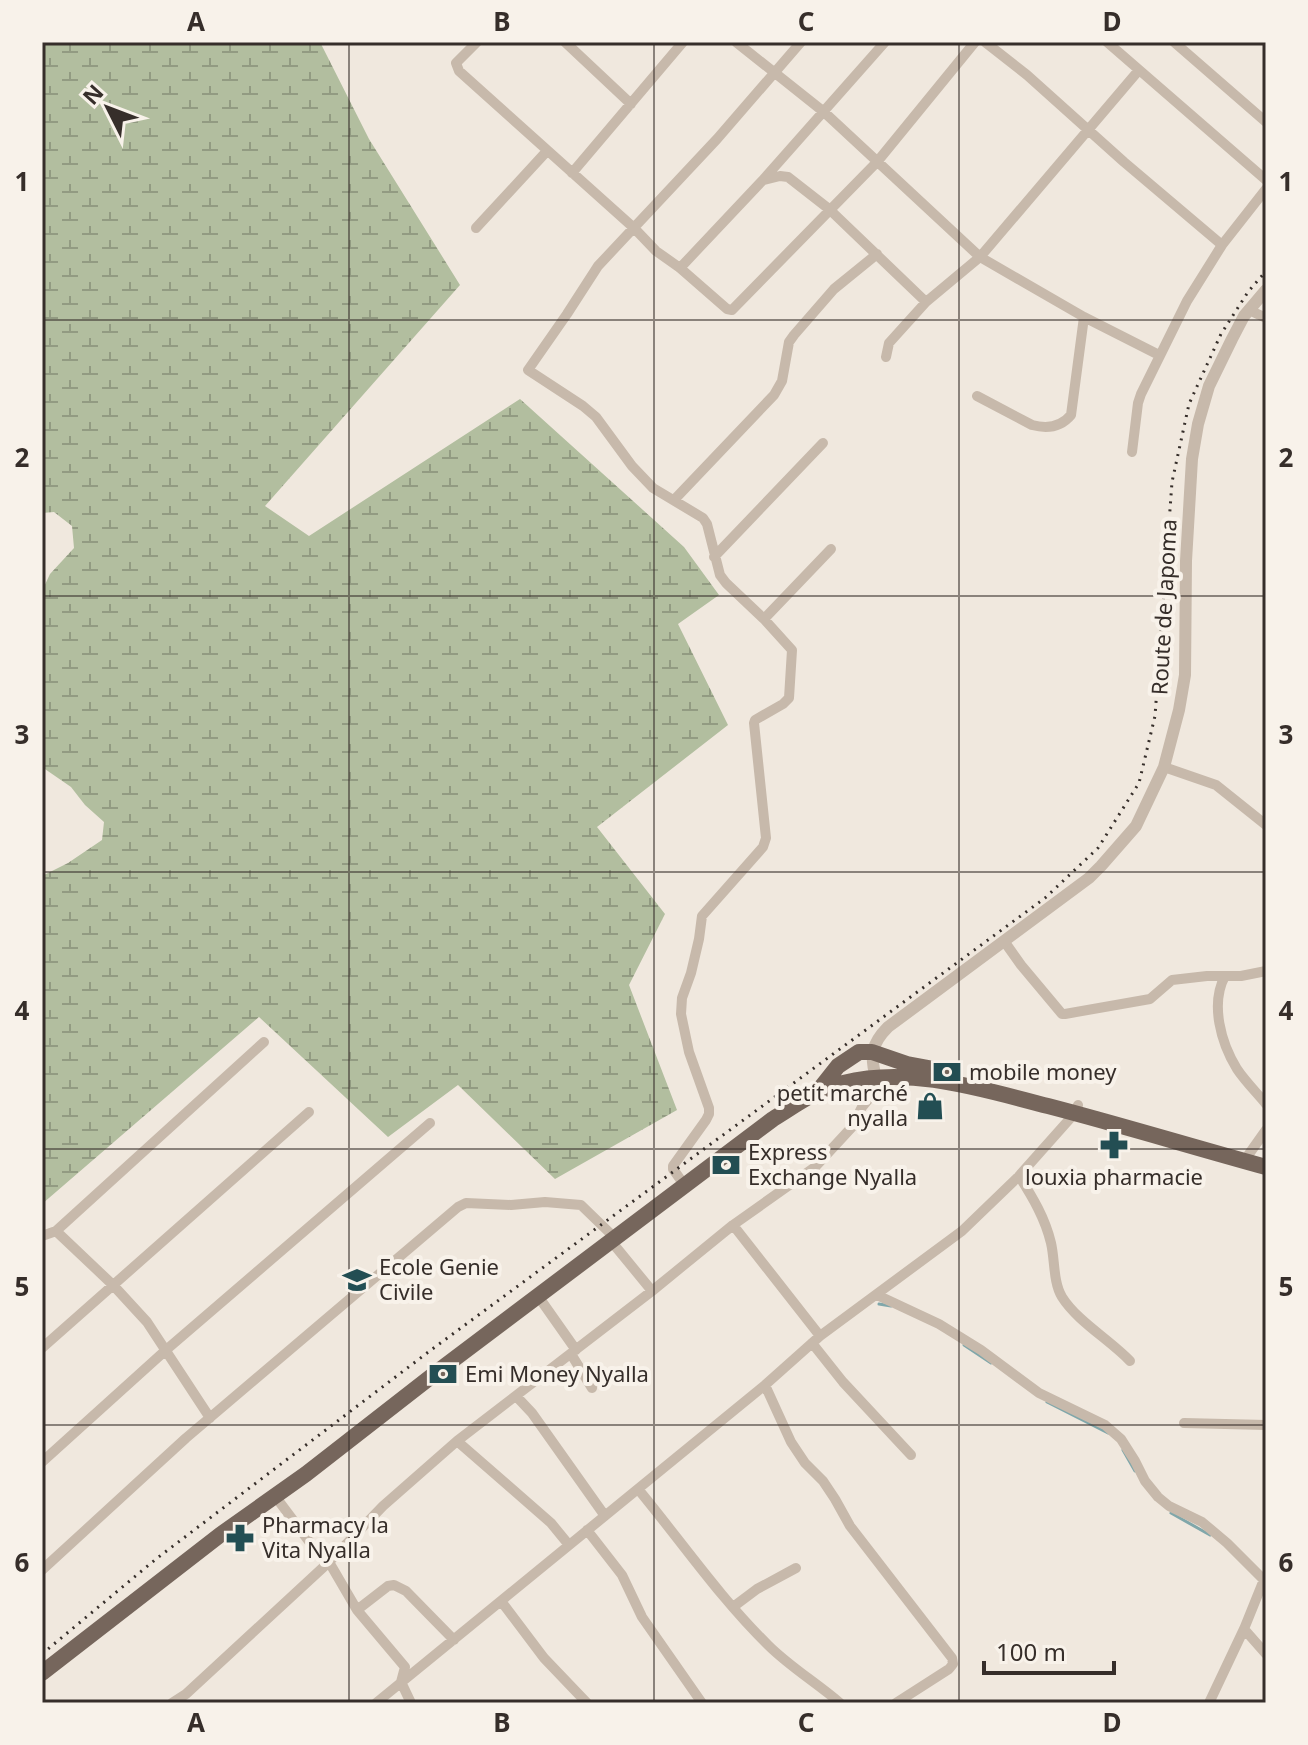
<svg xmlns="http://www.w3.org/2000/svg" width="1308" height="1745" font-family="'Noto Sans',sans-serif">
	<defs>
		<pattern id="wetland-marsh" width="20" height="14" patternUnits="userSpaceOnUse" patternTransform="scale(2)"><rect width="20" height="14" fill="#b2be9f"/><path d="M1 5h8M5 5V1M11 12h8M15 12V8" fill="none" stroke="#929b82"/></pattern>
	</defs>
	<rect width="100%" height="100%" fill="#f0e8de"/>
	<path fill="url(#wetland-marsh)" d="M42,42H320L369,139L460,285L265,506L309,536L520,399L684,547L719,595L678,624L728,725L597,827L665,914L629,985L677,1110L555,1179L458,1085L388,1137L259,1017L42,1204V876L68,863L102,840L104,822L85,805L71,787L42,767V591L50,574L74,548L72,526L54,512L42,513Z"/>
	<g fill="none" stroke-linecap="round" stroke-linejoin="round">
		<path stroke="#80a7aa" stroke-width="3" d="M879,1304L891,1306
			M964,1345L991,1363
			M1047,1402L1108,1433
			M1123,1450L1135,1471
			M1171,1513L1210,1535"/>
		<path stroke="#c7b9ab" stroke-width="10" d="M477,42L456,63L459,71L634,228L656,251L680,268L727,309L732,310L877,162L975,42
			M565,42L631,104
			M736,42L824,112L980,257L1084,317L1159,355
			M985,42L1027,75L1124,162L1222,245
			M1107,42L1266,180
			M1174,42L1266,122
			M572,173L683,42
			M764,180L780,176L788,177L829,209L926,302
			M476,228L547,151
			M680,268L762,181L885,42
			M1249,310L1266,318
			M886,357L889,343L926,302L980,257L1139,70
			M977,396L1032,425C1047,429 1061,427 1071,415L1084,317
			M1132,452L1138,403L1141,394L1187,301L1222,245L1266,189
			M674,500L774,395L782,381L789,342L794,335L834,289L877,254
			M714,557L823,443
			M764,619L831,549
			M1164,767L1216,785L1266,825
			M1004,941L1021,965L1062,1014H1065L1150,999L1172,980L1207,976H1241L1266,971
			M1225,976C1210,1004 1221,1043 1237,1069C1245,1081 1257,1093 1266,1104
			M1249,1154L1266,1130
			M1019,1176C1033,1198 1045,1218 1051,1243C1055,1260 1053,1282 1062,1297C1077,1321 1110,1340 1130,1361
			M685,1186L673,1169V1166L706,1120L709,1114V1108L689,1052L681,1014L682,998L691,973L699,939L702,916L763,847L766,838L754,723L755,720L783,704L789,698L792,650L764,619L726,583L720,575L707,524L703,518L653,488L632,466L596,417L583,406L528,370L567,314L598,266L717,139L801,42
			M733,1225L820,1336
			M56,1231L264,1042
			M42,1236L56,1231L113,1285L147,1322L210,1418
			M611,1241L652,1291
			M877,1295L939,1324L981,1350L1039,1393L1105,1425L1121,1439L1135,1461L1145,1481L1158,1497L1169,1506L1202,1522L1227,1543L1266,1582
			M538,1296L576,1350
			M812,1343L843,1382L911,1455
			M42,1348L309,1112
			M571,1354L592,1388
			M765,1385L791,1442L805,1463L823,1481L835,1499L850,1526L952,1658L953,1664L949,1669L896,1703
			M516,1396L532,1413L605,1516
			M1184,1423L1266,1425
			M457,1441L551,1523L569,1545
			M42,1462L166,1350L430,1123
			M638,1489C681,1541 720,1598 768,1645C790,1667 817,1683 840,1703
			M275,1496L314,1548L329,1562L357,1610L405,1667L401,1682L411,1703
			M587,1530L622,1575L642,1617L702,1703
			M42,1570L186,1438L458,1207L466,1203L511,1205L545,1202L581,1205L615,1238
			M501,1601L544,1658L587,1703
			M733,1607L757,1589L796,1568
			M357,1610L388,1586L394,1585L406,1591L454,1640
			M1244,1629L1266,1654
			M172,1703L186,1694L329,1562L383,1506L457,1441L652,1291L733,1225L815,1167L852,1127L862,1107L875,1091L876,1078
			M376,1703L765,1385L820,1336L962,1231L1019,1176L1075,1113L1078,1105
			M1209,1703L1244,1629L1265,1577"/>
		<path stroke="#c7b9ab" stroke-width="12" d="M876,1078C870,1056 871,1044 888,1027L1089,878L1101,866L1136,826L1164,767L1179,710L1185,675L1186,561L1192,459L1198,424L1209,386L1232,339L1244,316L1266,290"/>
		<path stroke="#76665c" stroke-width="16" d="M819,1090L838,1066L859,1052H872L907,1064L950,1072
			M42,1673L220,1535L306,1474L437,1372L773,1119C796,1105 817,1089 843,1083C912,1066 981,1089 1048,1106C1121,1125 1193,1147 1266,1167"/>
		<path stroke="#362e2a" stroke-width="3" stroke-dasharray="2 6" stroke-linecap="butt" d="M42,1654L156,1559L431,1350L1045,898L1098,848L1139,783L1155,716L1172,482L1189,404L1221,334L1248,292L1266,271"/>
	</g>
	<path fill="none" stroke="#362e2a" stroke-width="2" stroke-opacity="0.55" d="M349,42V1703M654,42V1703M959,42V1703M42,320H1266M42,596H1266M42,872H1266M42,1149H1266M42,1425H1266"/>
	<defs>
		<symbol id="bank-bare" viewBox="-9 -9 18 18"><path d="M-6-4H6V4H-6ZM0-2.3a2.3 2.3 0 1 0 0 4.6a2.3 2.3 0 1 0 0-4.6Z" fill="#234e53" stroke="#f8f2ea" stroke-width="2.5" paint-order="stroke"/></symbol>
		<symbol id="shop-bare" viewBox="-9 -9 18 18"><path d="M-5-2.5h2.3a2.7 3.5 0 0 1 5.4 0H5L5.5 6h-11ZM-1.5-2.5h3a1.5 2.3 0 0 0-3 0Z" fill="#234e53" stroke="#f8f2ea" stroke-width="2.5" paint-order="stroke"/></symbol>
		<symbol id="pharmacy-bare" viewBox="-9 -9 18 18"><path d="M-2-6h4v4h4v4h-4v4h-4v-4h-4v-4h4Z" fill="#234e53" stroke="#f8f2ea" stroke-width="2.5" paint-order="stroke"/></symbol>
		<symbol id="school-bare" viewBox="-9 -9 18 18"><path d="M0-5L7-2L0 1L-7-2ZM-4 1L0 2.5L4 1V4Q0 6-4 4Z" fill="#234e53" stroke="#f8f2ea" stroke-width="2.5" paint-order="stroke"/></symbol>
	</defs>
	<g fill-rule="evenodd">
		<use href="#bank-bare" x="927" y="1052" width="40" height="40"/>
		<use href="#shop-bare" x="910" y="1086" width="40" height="40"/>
		<use href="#pharmacy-bare" x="1094" y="1125" width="40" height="40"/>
		<use href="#bank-bare" x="706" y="1145" width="40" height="40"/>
		<use href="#school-bare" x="337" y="1260" width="40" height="40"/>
		<use href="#bank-bare" x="423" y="1354" width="40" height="40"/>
		<use href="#pharmacy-bare" x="220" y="1518" width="40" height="40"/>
	</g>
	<g text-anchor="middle" stroke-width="8" stroke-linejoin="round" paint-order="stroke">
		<g font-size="22" fill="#362e2a" stroke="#f8f2ea">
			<text transform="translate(1164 607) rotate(-87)" y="8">Route de Japoma</text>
		</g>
		<g font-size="22" fill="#362e2a" stroke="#f8f2ea" text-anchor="start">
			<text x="969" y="1080">mobile money</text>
			<text x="908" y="1101" text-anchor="end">petit marché<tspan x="908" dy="25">nyalla</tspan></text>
			<text x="748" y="1160">Express<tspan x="748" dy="25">Exchange Nyalla</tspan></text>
			<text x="1114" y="1185" text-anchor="middle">louxia pharmacie</text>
			<text x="379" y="1275">Ecole Genie<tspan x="379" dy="25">Civile</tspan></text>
			<text x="465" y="1382">Emi Money Nyalla</text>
			<text x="262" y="1533">Pharmacy la<tspan x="262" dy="25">Vita Nyalla</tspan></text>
		</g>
	</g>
	<rect width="1308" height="1745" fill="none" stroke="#f8f2ea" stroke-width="88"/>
	<g transform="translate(108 108) rotate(312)" stroke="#f8f2ea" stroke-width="6" paint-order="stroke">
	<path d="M0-6L14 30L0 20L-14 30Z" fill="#362e2a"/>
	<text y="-12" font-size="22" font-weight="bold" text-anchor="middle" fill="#362e2a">N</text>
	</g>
	<path d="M984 1661v12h130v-12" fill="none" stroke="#362e2a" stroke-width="4"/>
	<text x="996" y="1661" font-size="24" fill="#362e2a" stroke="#f8f2ea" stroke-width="6" paint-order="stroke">100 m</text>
	<rect x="44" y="44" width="1220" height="1657" fill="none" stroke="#362e2a" stroke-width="3"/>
	<g font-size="26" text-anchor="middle" font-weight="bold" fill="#362e2a">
		<text x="196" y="31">A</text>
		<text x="502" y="31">B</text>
		<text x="806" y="31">C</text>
		<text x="1112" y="31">D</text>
		<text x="22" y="191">1</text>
		<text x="1286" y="191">1</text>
		<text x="22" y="467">2</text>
		<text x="1286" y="467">2</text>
		<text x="22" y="744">3</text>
		<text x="1286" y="744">3</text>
		<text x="22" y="1020">4</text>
		<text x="1286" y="1020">4</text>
		<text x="22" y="1296">5</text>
		<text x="1286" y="1296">5</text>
		<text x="22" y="1572">6</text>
		<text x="1286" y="1572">6</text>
		<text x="196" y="1732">A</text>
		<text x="502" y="1732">B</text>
		<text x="806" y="1732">C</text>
		<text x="1112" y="1732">D</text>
	</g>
</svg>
